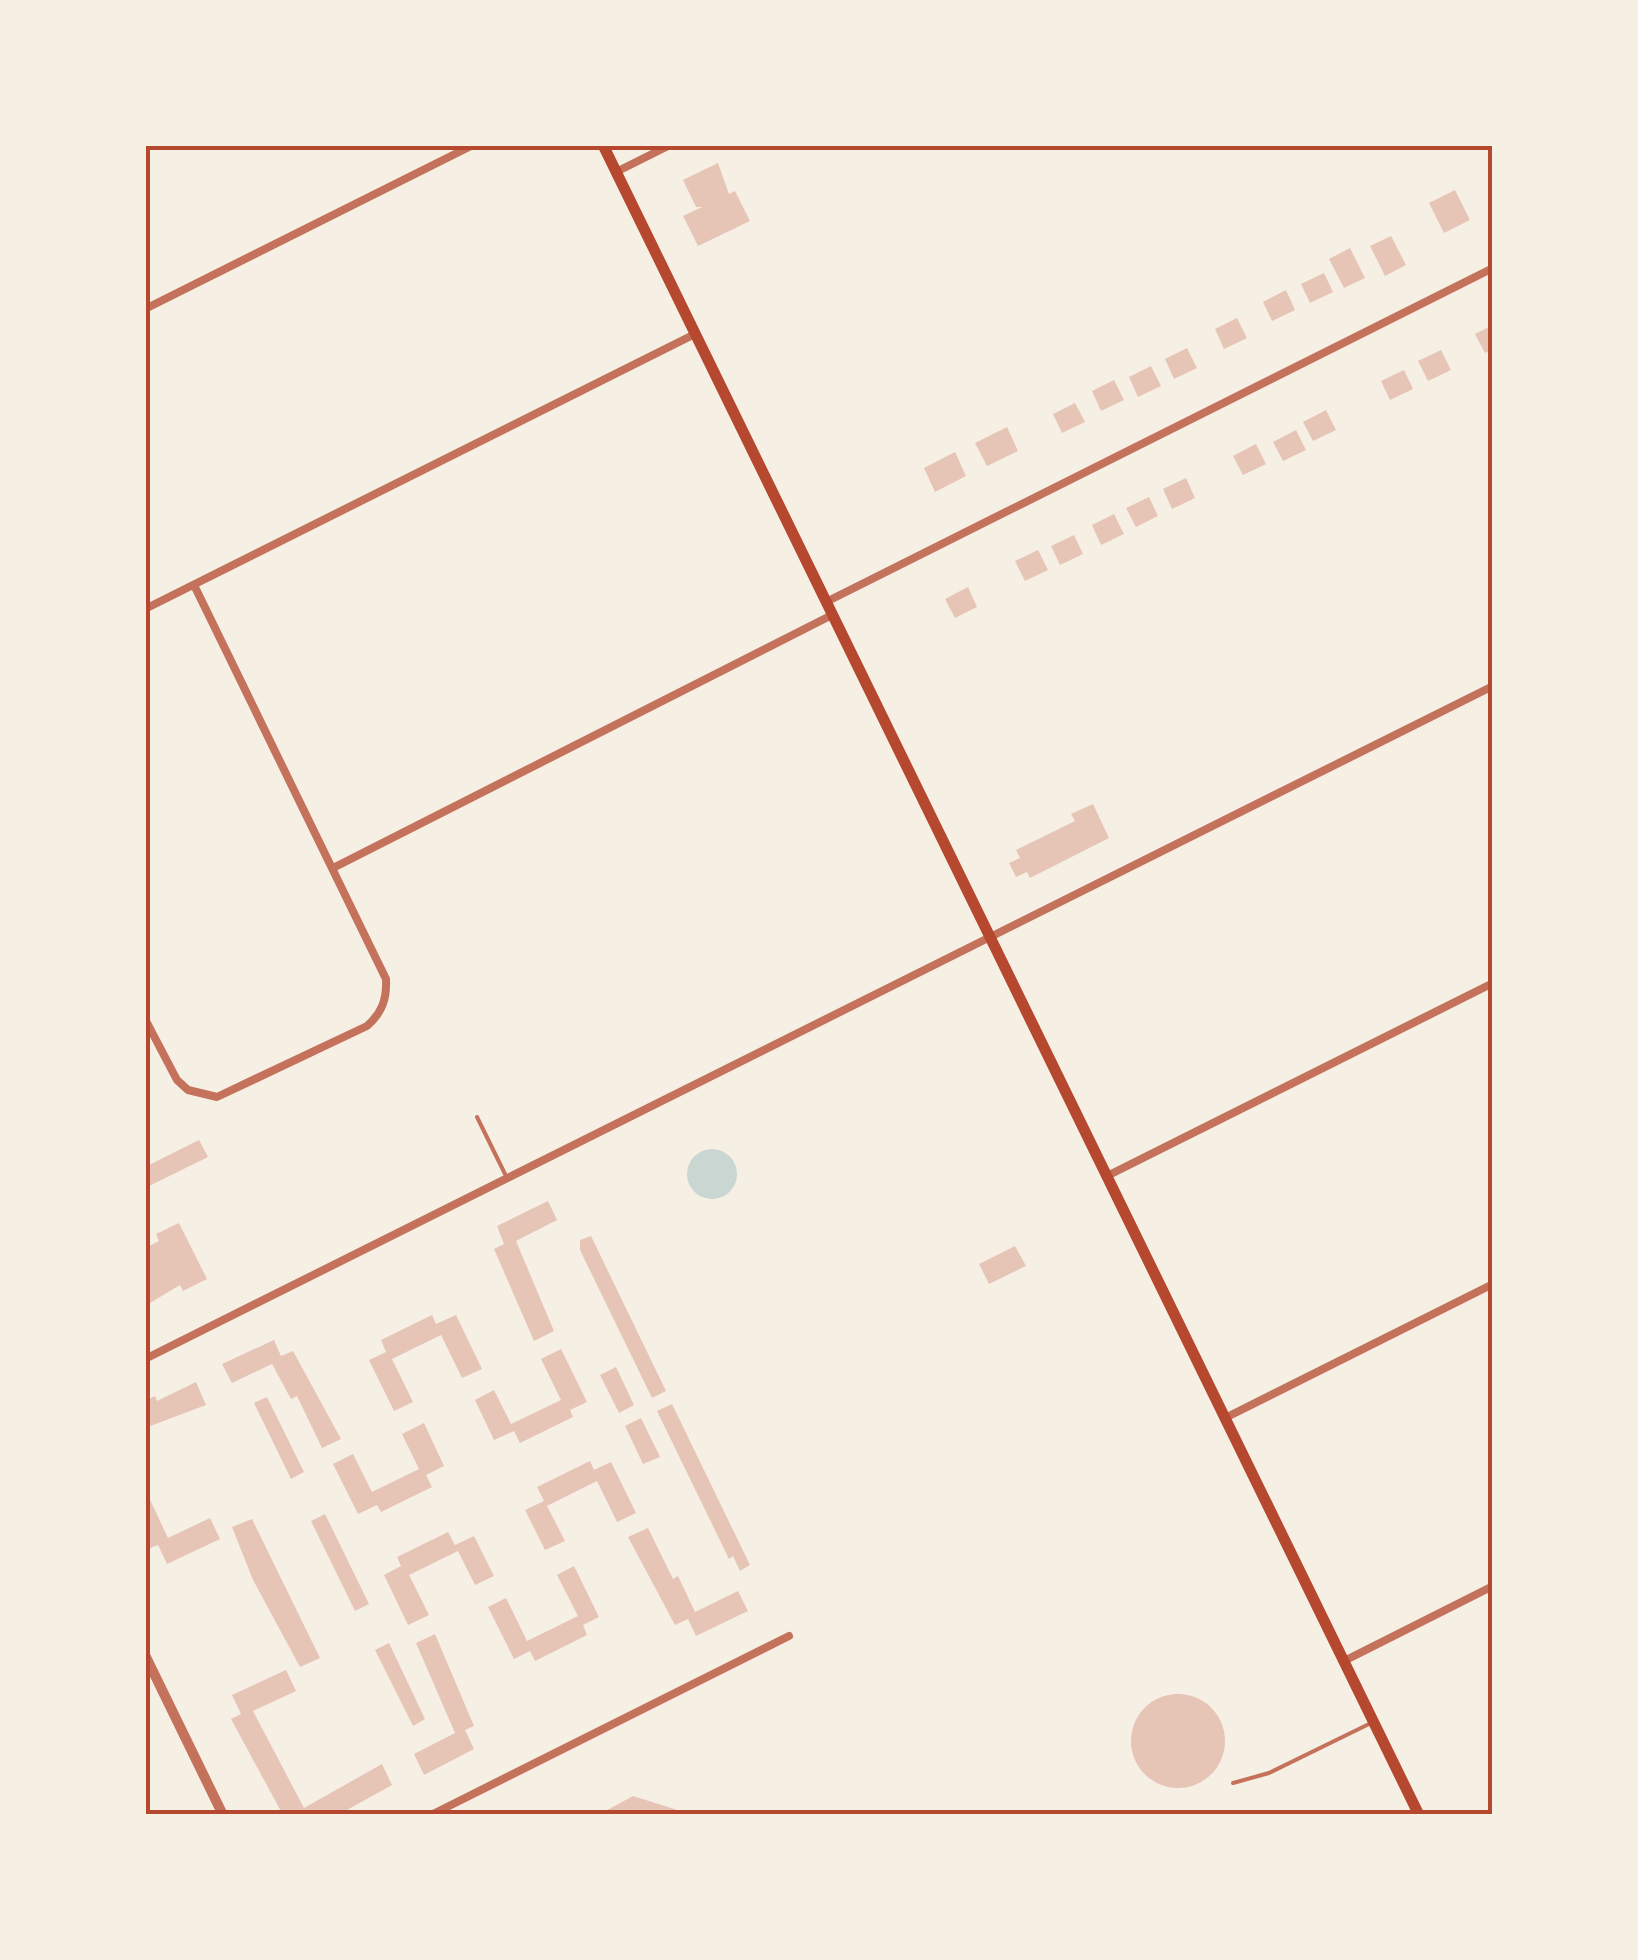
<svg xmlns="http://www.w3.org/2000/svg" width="1638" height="1960" font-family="Ubuntu,sans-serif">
	<rect width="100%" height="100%" fill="#f6efe4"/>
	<path fill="#c9d6d2" d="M687 1174a25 25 0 1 1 50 0a25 25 0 1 1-50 0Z"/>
	<path fill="#e6c5b7" d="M718,163L729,194L735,191L750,221L698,246L683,216L702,207H696L683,180Z
		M1455,190L1470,220L1444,233L1429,203Z
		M1391,236L1406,265L1385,276L1370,246Z
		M1350,248L1365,278L1344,288L1329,259Z
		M1324,273L1333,292L1310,303L1301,284Z
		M1286,290L1295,310L1272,321L1263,302Z
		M1237,318L1247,338L1224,349L1215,329Z
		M1493,325V349L1485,353L1475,334Z
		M1187,348L1197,368L1174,379L1165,359Z
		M1441,350L1451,370L1428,381L1418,361Z
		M1151,366L1161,386L1138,397L1129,377Z
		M1404,370L1413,389L1390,400L1381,381Z
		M1114,380L1124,400L1101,411L1092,391Z
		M1075,403L1085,422L1062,433L1053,414Z
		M1326,410L1336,430L1313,441L1303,422Z
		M1007,427L1018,451L987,466L975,443Z
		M1296,430L1306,450L1283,461L1273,442Z
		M1256,444L1266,464L1243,475L1233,456Z
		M955,452L966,476L935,492L924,468Z
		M1186,478L1195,498L1172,509L1163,489Z
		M1149,497L1158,516L1136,527L1126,508Z
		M1114,514L1124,534L1101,545L1092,525Z
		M1074,535L1083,554L1060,565L1051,546Z
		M1038,550L1048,570L1025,581L1015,561Z
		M968,587L977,607L955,618L945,599Z
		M1093,804L1109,838L1030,878L1027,872L1016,877L1009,863L1020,858L1016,850L1075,821L1071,814Z
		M199,1140L208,1157L145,1188V1167Z
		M548,1201L557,1220L516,1241L554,1331L534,1341L494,1249L504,1244L497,1226Z
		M179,1223L207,1279L183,1291L180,1285L145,1306V1248L159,1241L156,1234Z
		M591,1236L666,1391L652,1398L580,1250V1240Z
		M1015,1246L1026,1266L989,1284L979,1264Z
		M432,1315L436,1324L456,1315L482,1369L462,1378L441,1335L392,1359L413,1402L394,1411L369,1360L386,1352L381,1340Z
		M274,1340L281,1356L293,1351L341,1439L322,1448L297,1396L291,1399L272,1364L232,1383L222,1364Z
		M561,1349L587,1402L570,1410L573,1417L520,1443L514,1431L494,1440L475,1400L494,1390L511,1424L561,1400L541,1359Z
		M616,1367L634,1405L619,1413L600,1375Z
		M196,1382L206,1405L145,1428V1401L155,1396L157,1401Z
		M267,1397L304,1472L291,1479L254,1403Z
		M672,1404L750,1565L740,1571L733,1556L729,1559L657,1411Z
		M641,1418L660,1457L643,1464L625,1426Z
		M424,1423L444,1466L426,1475L432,1487L381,1512L377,1505L358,1514L333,1464L353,1454L372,1492L419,1469L402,1434Z
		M590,1461L594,1470L611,1462L636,1513L617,1522L597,1481L547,1506L565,1541L545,1550L525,1510L544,1501L537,1487Z
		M145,1489L168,1538L210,1518L220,1539L167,1564L158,1545L148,1549L145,1542Z
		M325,1514L369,1604L355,1611L311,1521Z
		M252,1519L320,1658L300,1667L253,1580L232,1527Z
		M648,1528L673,1579L678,1576L695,1612L738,1591L748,1611L696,1636L688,1619L675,1625L628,1537Z
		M448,1532L455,1545L474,1536L494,1576L475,1585L458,1551L409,1575L429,1615L408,1625L384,1575L401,1566L397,1557Z
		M574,1566L599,1617L583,1625L587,1635L535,1661L530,1651L514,1659L488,1607L506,1598L527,1641L578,1616L557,1575Z
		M435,1634L474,1726L465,1730L474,1749L424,1775L414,1754L455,1733L416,1643Z
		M389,1643L425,1719L413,1726L375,1650Z
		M286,1670L296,1691L253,1711L304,1808L382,1764L392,1785L338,1815H283L231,1719L241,1714L232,1695Z
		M1131 1741a47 47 0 1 1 94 0a47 47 0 1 1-94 0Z
		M633,1796L690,1814V1815H598Z"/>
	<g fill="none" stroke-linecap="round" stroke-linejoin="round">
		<path stroke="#c5725c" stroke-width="4" d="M477,1117L507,1178
			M1233,1783L1269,1773L1369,1724"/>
		<path stroke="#c5725c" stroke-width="8" d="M616,172L670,145
			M145,309L473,145
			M826,602L1493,268
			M145,609L695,334
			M333,868L832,615
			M145,1019L177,1080L188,1090L217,1097L367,1026C382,1013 387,999 386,979L194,585
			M1107,1176L1493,983
			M145,1359L1493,686
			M1225,1418L1493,1284
			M1344,1661L1493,1586
			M431,1815L789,1636"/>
		<path stroke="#c5725c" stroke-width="10" d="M145,1655L223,1815"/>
		<path stroke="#b5482f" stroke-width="11" d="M603,145L1419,1815"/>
	</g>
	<rect width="1638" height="1960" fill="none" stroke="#f6efe4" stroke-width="295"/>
	<rect x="148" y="148" width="1342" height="1664" fill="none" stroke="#b5482f" stroke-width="4"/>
</svg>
